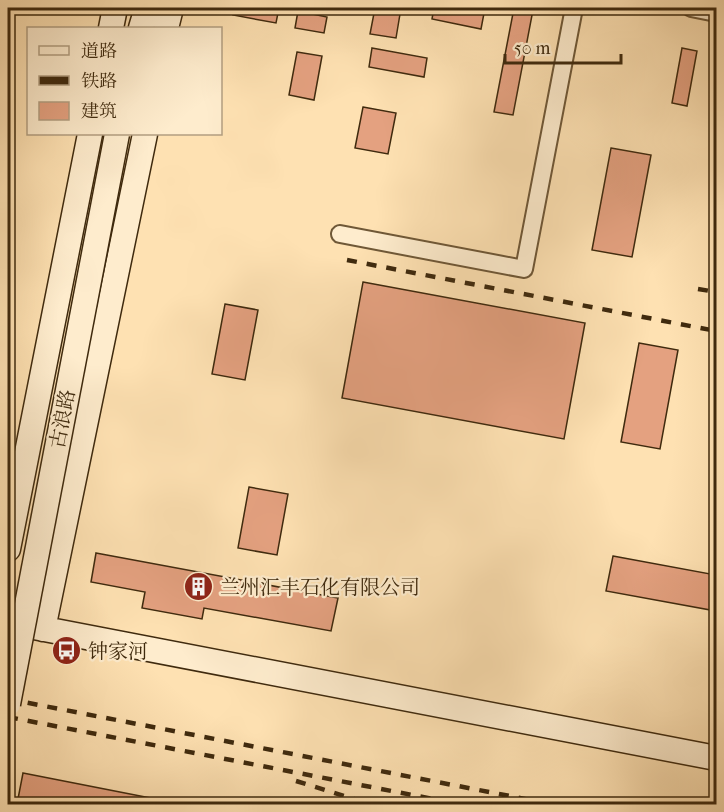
<svg xmlns="http://www.w3.org/2000/svg" width="724" height="812" font-family="'IM FELL French Canon','Noto Serif SC',serif">
	<rect width="100%" height="100%" fill="#fee1b2"/>
	<filter id="stains"><feTurbulence type="fractalNoise" baseFrequency=".00333" numOctaves="4"/><feColorMatrix values="0 0 0 0 .2 0 0 0 0 .09 0 0 0 0 .02 0 0 0 .5 -.17"/></filter>
	<radialGradient id="worn" r=".72"><stop offset=".6" stop-color="#630" stop-opacity="0"/><stop offset="1" stop-color="#630" stop-opacity=".3"/></radialGradient>
	<path fill="#e4a180" stroke="#3f2a0e" stroke-width="1.5" d="M235,8H279L276,23L233,15Z
		M375,8H401L396,38L370,34Z
		M434,8H485L481,29L432,19Z
		M514,8L533,10L513,115L494,112Z
		M298,11L327,17L324,33L295,28Z
		M372,48L427,58L424,77L369,67Z
		M682,48L697,51L687,106L672,103Z
		M297,52L322,56L314,100L289,95Z
		M363,107L396,113L388,154L355,148Z
		M611,148L651,155L632,257L592,250Z
		M363,282L585,323L564,439L342,398Z
		M225,304L258,310L245,380L212,374Z
		M639,343L678,350L660,449L621,442Z
		M249,487L288,494L277,555L238,548Z
		M96,553L338,598L331,631L204,608L202,619L142,608L145,592L91,582Z
		M613,556L716,575V611L606,591Z
		M23,773L181,804H17Z
		M277,799L302,804H276Z
		M277,799L302,804H276Z"/>
	<g fill="none" stroke-linecap="round" stroke-linejoin="round">
		<defs>
			<path id="street" d="M691,8L716,13
				M340,234L524,269L574,8"/>
			<path id="secondary" d="M111,28L115,8
				M141,28L147,8
				M166,28L171,8
				M8,549L90,134
				M8,622L716,758
				M43,629L145,134"/>
		</defs>
		<use href="#street" stroke="#6f5837" stroke-width="20"/>
		<use href="#secondary" stroke="#3f2a0e" stroke-width="27"/>
		<use href="#street" stroke="#feeccd" stroke-width="16"/>
		<use href="#secondary" stroke="#feeccd" stroke-width="24"/>
		<path stroke="#3f2a0e" stroke-width="4.5" stroke-dasharray="10 10" stroke-linecap="butt" d="M347,260L716,331
			M698,289L716,292
			M8,699L551,804
			M8,717L459,804
			M296,781L370,804"/>
		<defs>
			<path id="secondary-bridge" d="M8,704L117,134"/>
		</defs>
		<use href="#secondary-bridge" stroke="#3f2a0e" stroke-width="27" stroke-linecap="butt"/>
		<use href="#secondary-bridge" stroke="#feeccd" stroke-width="24"/>
	</g>
	<defs>
		<symbol id="building-disc" viewBox="-11 -11 22 22"><circle r="9.5" fill="#8f2418" stroke="#feeccd"/><path d="M-4-6H4V6H1V3H-1V6H-4ZM-2.5-4.3h1.7v1.8h-1.7ZM.8-4.3h1.7v1.8H.8ZM-2.5-1h1.7V.8h-1.7ZM.8-1h1.7V.8H.8Z" fill="#fff"/></symbol>
		<symbol id="bus-disc" viewBox="-11 -11 22 22"><circle r="9.5" fill="#8f2418" stroke="#feeccd"/><path d="M-5-6H5V4H4V6H2V4H-2V6H-4V4H-5ZM-3.5-4V0h7V-4ZM-3.5 1.2v1.5H-2V1.2ZM2 1.2v1.5H3.5V1.2Z" fill="#fff"/></symbol>
	</defs>
	<g fill-rule="evenodd">
		<use href="#building-disc" x="182" y="570" width="33" height="33"/>
		<use href="#bus-disc" x="50" y="634" width="33" height="33"/>
	</g>
	<g text-anchor="middle" stroke-width="4.5" stroke-linejoin="round" paint-order="stroke">
		<g font-size="20" fill="#3f2a0e" stroke="#feeccd">
			<text transform="translate(62 419) rotate(-79)" y="7">古浪路</text>
		</g>
		<g font-size="20" fill="#3f2a0e" stroke="#feeccd" text-anchor="start">
			<text x="220" y="594">兰州汇丰石化有限公司</text>
			<text x="88" y="658">钟家河</text>
		</g>
	</g>
	<rect width="724" height="812" fill="none" stroke="#fee1b2" stroke-width="30"/>
	<rect x="9" y="9" width="706" height="794" fill="none" stroke="#3f2a0e" stroke-width="3"/>
	<rect x="15" y="15" width="694" height="782" fill="none" stroke="#3f2a0e" stroke-width="1.5"/>
	<rect x="27" y="27" width="195" height="108" fill="#feeccd" stroke="#b29e81" stroke-width="1.5"/>
	<rect x="39" y="46" width="30" height="9" fill="#feeccd" stroke="#b29e81" stroke-width="1.5"/>
	<text x="81" y="57" font-size="18" fill="#3f2a0e">道路</text>
	<rect x="39" y="76" width="30" height="9" fill="#3f2a0e" stroke="#b29e81" stroke-width="1.5"/>
	<text x="81" y="87" font-size="18" fill="#3f2a0e">铁路</text>
	<rect x="39" y="102" width="30" height="18" fill="#e4a180" stroke="#b29e81" stroke-width="1.5"/>
	<text x="81" y="117" font-size="18" fill="#3f2a0e">建筑</text>
	<path d="M505 54v9h116v-9" fill="none" stroke="#3f2a0e" stroke-width="3"/>
	<text x="514" y="54" font-size="18" fill="#3f2a0e" stroke="#feeccd" stroke-width="4.5" paint-order="stroke">50 m</text>
	<rect width="100%" height="100%" filter="url(#stains)"/>
	<rect width="100%" height="100%" fill="url(#worn)"/>
</svg>
